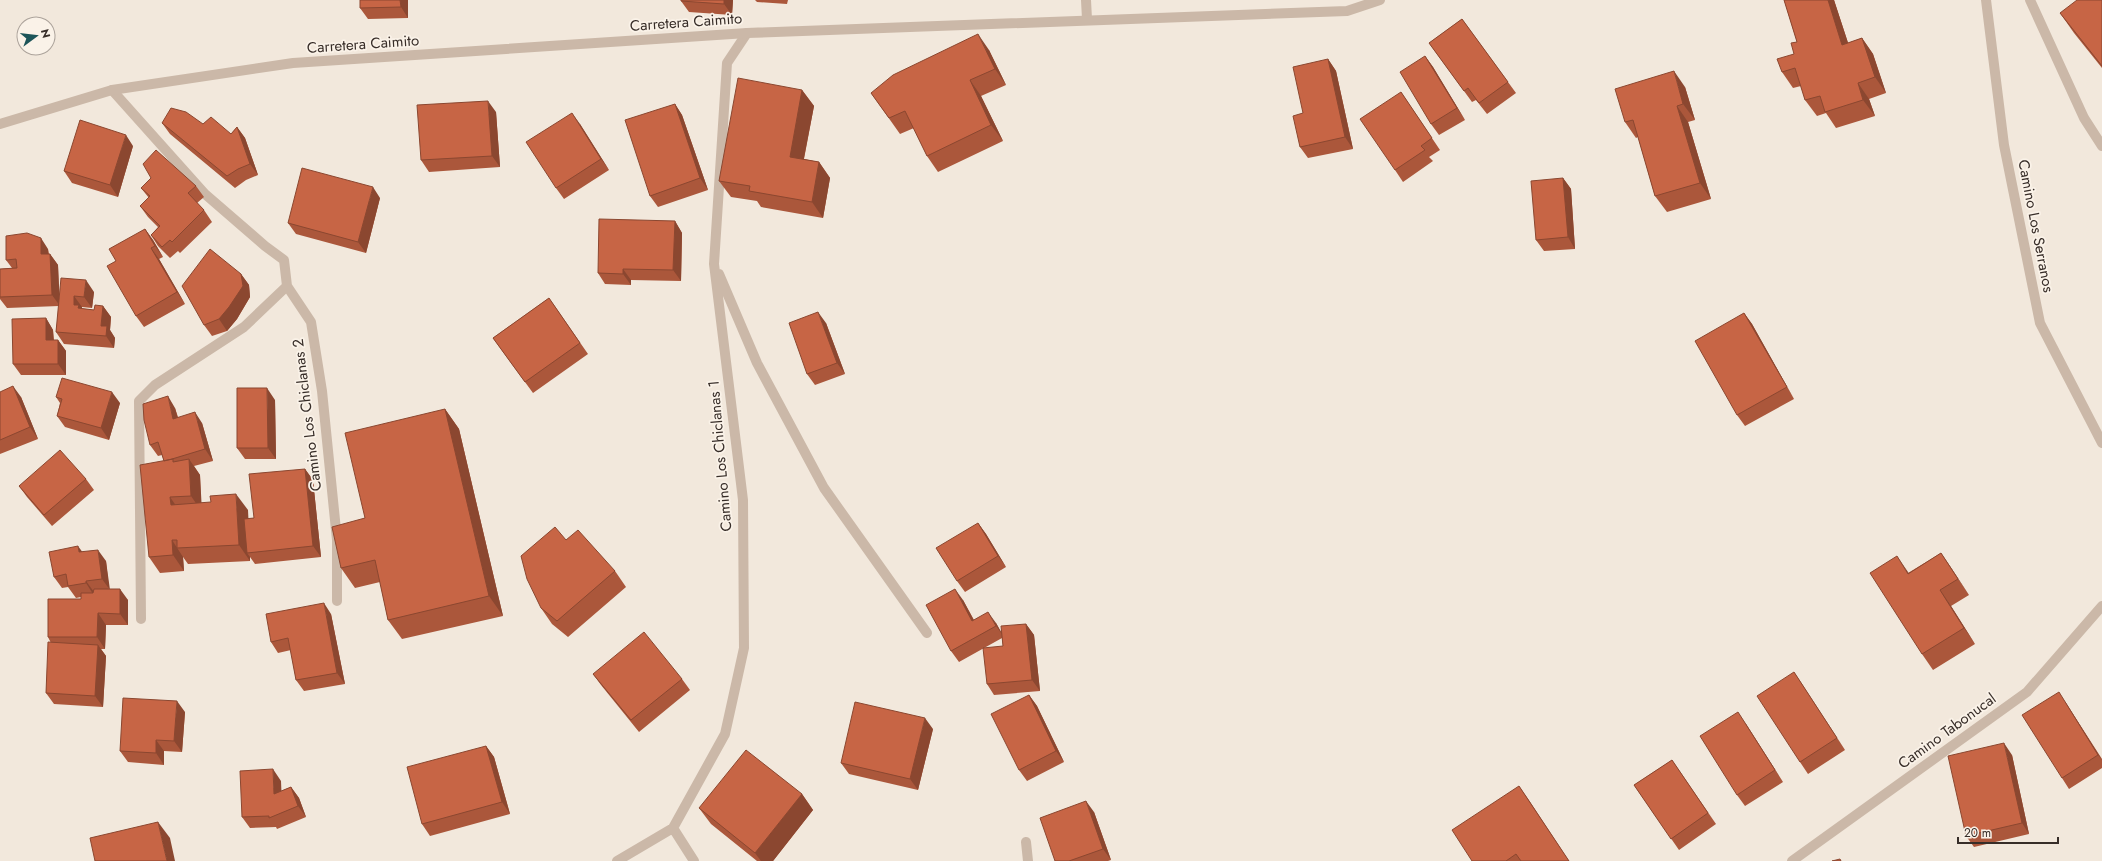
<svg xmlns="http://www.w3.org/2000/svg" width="2102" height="861" font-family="Jost,sans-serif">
	<rect width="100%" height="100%" fill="#f2e8dc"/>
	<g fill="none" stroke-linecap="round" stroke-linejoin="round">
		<path stroke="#cbb8a8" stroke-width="10" d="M1086,0L1087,19
			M1986,0L2004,145L2040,323L2102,443
			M2030,0L2084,118L2102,146
			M112,90L205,194L265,246L284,260L287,286L311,322L322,391L337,540V601
			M719,274L757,363L824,488L927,633
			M141,619L139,401L155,385L244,327L287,286
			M673,828L694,861
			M1026,842L1028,861
			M617,861L673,828L725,734L744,648L743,500L714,264L727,63L747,33
			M1792,861L2027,692L2102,606"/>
		<path stroke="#cbb8a8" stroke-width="10" d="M0,124L112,90L293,63L747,33L1347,11L1380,0"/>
	</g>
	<path fill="#ab573b" d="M360,0H408V18L368,19L360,8Z
		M733,0L732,15L689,12L681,1Z
		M755,0H788L787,4L757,2Z
		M1784,0H1834L1848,43L1862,38L1873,54L1886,93L1869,99L1875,116L1836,128L1826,113L1817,116L1805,100L1801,86L1793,88L1782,72L1794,54L1797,42Z
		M2102,0V68L2074,33L2060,13Z
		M1462,19L1516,93L1487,114L1476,100L1472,102L1429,43Z
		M989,50L1006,85L981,96L1003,141L938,172L927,156L914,128L900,134L871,93Z
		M1425,56L1433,67L1465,120L1439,135L1431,124Z
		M1328,59L1336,71L1353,149L1308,158L1300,147L1303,113Z
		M1685,87L1695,120L1688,122L1711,199L1667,212L1655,196L1638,137L1636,138L1625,122Z
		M802,90L814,106L804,159L819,162L830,178L823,218L761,207L757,201L731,197L719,181Z
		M1401,92L1440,150L1429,157L1433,161L1403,182L1395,170Z
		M675,104L682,115L708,190L658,207L650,196Z
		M496,112L500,167L429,172L421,160Z
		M162,123L203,124L231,134L237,127L245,138L258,175L246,180L235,188L170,134Z
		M580,124L609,170L564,199L556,188Z
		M133,146L118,197L72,183L64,171Z
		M1563,178L1571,189L1575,249L1544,251L1536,240Z
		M196,186L204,197L197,203L204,210L212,222L180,253L178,251L170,258L158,246L151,235L158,227L148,217L140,206L149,198L141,188Z
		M380,198L366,253L296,234L288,223Z
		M675,221L682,233L681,281L631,280V285L605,284L598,273Z
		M145,229L153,240L163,257L159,259L185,304L144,327L136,316L116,261Z
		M48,249L49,254H50L58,265L59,298L94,292L92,308L82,307V309L94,310L103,306L111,317L110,330L115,338L114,348L64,344L56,332L59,306L7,308L0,299V269L12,268L6,260Z
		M241,274L249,285L250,297L237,319L227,331L212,336L204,325Z
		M549,298L588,354L533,393L493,338Z
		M1744,313L1752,324L1794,399L1745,426L1737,415Z
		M46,318L53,330L54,340H58L66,351V375H21L13,364Z
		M826,323L845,374L815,385L807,374Z
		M0,392L21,397L38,439L0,454Z
		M56,397L120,403L109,440L65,427L57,416L60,403Z
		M275,400L276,459H245L237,448Z
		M175,408L178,417L202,423L213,461L194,466L200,475L201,503L248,510V519L254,518L305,469L313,480L321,557L255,564L250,557V561L188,564L183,557L184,571L160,573L149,557L164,461L162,455L158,456L150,445Z
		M445,409L459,429L503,616L402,639L388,620L380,582L355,588L341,568L365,518Z
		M86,479L94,490L52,526L27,497L19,486Z
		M978,523L986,534L1006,567L965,592L957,581Z
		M566,540L615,571L626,587L568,637L552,624L541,608Z
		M82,552L106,561L109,589L128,600V625H106L105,649H101L106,656L103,707L54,704L46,693L51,643L48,637L81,599V597L76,598L68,587L62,588L54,577Z
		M1941,553L1969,595L1951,606L1975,644L1933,670L1922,654L1908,573Z
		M963,600L974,620L996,623L1001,632L1026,624L1034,635L1040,691L994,695L987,684L1003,646L1002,638L959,662L951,651Z
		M331,614L345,684L304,691L296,680L291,650L278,653L271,642Z
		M1794,672L1845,750L1808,774L1800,762Z
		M593,674L682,679L690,690L639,732L601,685Z
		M1029,695L1037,706L1064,762L1027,781L1019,770Z
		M2066,703L2102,759V768L2069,789L2062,778Z
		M185,712L182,752L164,751V765L128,762L120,751Z
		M1746,724L1783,782L1745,806L1737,795Z
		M933,729L918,790L849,774L841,763Z
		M486,746L494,757L510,814L430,836L422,824Z
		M2012,755L2029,834L1974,847L1966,836Z
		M1672,760L1716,824L1679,850L1634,785Z
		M281,781V791L291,787L299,798L306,817L277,829L276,827L250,828L242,817Z
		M1519,786L1530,802L1569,861H1472Z
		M802,794L813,810L773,861H757L711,824L699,808Z
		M1094,812L1111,860L1108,861H1055Z"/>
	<path fill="#8b4730" d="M400,0H408V18L401,7Z
		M724,0H733L732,15L724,4Z
		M1828,0H1834L1854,61L1842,45Z
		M978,34L989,50L1006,85L995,69Z
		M1862,38L1873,54L1886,93L1875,77Z
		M1425,56L1433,67L1465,120L1457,108Z
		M1328,59L1336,71L1353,149L1345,137Z
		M1674,71L1685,87L1695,120L1683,104Z
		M970,80L981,96L1003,141L991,125Z
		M1858,83L1869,99L1875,116L1863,100Z
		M802,90L814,106L801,173L790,157Z
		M488,101L496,112L500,167L492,156Z
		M675,104L682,115L708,190L700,178Z
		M1677,106L1688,122L1711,199L1700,183Z
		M572,113L580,124L609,170L601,159Z
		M237,127L245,138L258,175L250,164Z
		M126,135L133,146L118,197L110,185Z
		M819,162L830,178L823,218L812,202Z
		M1563,178L1571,189L1575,249L1568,237Z
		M373,187L380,198L366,253L358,242Z
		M675,221L682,233L681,281L673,270Z
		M145,229L153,240L163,257L155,246Z
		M41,238L48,249L49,265L41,254Z
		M151,248L159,259L185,304L177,292Z
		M50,254L58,265L60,306L52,295Z
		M623,269L631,280V285L623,274Z
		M241,274L249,285L250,297L237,319L227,331L219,319Z
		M86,280L94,292L92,308L84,297Z
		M74,296L82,307V309L87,316L74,305Z
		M103,306L111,317L110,330L115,338L114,348L106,336L101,326Z
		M818,312L826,323L845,374L837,363Z
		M1744,313L1752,324L1794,399L1787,387Z
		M46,318L53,330L54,351L46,340Z
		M58,340L66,351V375L58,364Z
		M13,386L21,397L38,439L30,427Z
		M267,388L275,400L276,459L268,448Z
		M112,392L120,403L109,440L101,428Z
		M168,396L175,408L181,430L173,419Z
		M445,409L459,429L503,616L489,596Z
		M195,412L202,423L213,461L205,449Z
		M189,459L200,475L202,512L191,496Z
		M305,469L313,480L321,557L313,546Z
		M236,494L248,510L250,552L247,553L250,557V561L239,545Z
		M170,497L181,513L171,505Z
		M978,523L986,534L1006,567L998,556Z
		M172,540L183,557L184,571L173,555Z
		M78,546L86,557L79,552Z
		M98,550L106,561L110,590L102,579Z
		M1941,553L1952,569L1969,595L1958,579Z
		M1897,556L1908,572L1919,590L1908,574Z
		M86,581L94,592L93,594L86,583Z
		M120,589L128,600V625L120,614Z
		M955,589L963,600L980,632L972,621Z
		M1940,590L1951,606L1975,644L1964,628Z
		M324,603L331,614L345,684L337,673Z
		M988,612L996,623L1004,637L996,626Z
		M98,613L106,625L105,649L97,637Z
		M1026,624L1034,635L1040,691L1032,680Z
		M98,645L106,656L103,707L95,696Z
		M1794,672L1802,684L1845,750L1837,738Z
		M2059,692L2066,703L2102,760L2098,755Z
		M1029,695L1037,706L1064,762L1056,751Z
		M177,701L185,712L182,752L174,741Z
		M1738,712L1746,724L1783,782L1775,770Z
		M925,718L933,729L918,790L910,779Z
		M156,740L164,751V765L156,753Z
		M2004,743L2012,755L2029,834L2022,823Z
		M486,746L494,757L510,814L502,802Z
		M273,769L281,781L282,805L274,794Z
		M1519,786L1530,802L1569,861Z
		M291,787L299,798L306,817L298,806Z
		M802,794L813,810L773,861H761L755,853Z
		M1086,801L1094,812L1111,860L1103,849Z
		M158,822L170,838L175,861H167Z"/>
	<path fill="#c76545" stroke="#8b4730" d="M360,0H400L401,7L360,8Z
		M681,0H724V4L681,1Z
		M1784,0H1828L1842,45L1862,38L1875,77L1858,83L1863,100L1825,112L1820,96L1805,100L1795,68L1782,72L1777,59L1794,54L1791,43L1797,42Z
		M2077,0H2102V66L2060,13Z
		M1462,19L1508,82L1479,103L1468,88L1464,91L1429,43Z
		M978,34L995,69L970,80L991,125L927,156L905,111L889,118L871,93L893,75Z
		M1425,56L1457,108L1431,124L1400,72Z
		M1328,59L1345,137L1300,147L1293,116L1303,113L1293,67Z
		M1674,71L1683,104L1677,106L1700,183L1655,196L1633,120L1625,122L1615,89Z
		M738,78L802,90L790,157L819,162L812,202L749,191L750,186L719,181Z
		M1401,92L1432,138L1421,146L1425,150L1395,170L1360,119Z
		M488,101L492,156L421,160L417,105Z
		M675,104L700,178L650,196L625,120Z
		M171,108L186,112L203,124L211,117L231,134L237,127L250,164L238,169L227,176L162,123Z
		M572,113L601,159L556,188L526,142Z
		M80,120L126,135L110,185L64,171Z
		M156,150L196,186L188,193L204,210L172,242L170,240L162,247L151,235L160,226L140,206L150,196L141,188L151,178L143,164Z
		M302,168L373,187L358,242L288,223Z
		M1563,178L1568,237L1536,240L1531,181Z
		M599,219L675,221L673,270L623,269V274L598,273Z
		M145,229L155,246L151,248L177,292L136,316L107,266L116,261L109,249Z
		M27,233L41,238V254H50L52,295L0,297V269L17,268L16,259L6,260V236Z
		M210,249L241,274L243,286L229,307L219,319L204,325L182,286Z
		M61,278L86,280L84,297L74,296V305H79L78,308L94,310L95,305L103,306L101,326H107L106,336L56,332Z
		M549,298L580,343L525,382L493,338Z
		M818,312L837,363L807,374L789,323Z
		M1744,313L1787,387L1737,415L1695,341Z
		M46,318V340H58V364H13L12,319Z
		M62,378L112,392L101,428L57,416L62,399L56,397Z
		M13,386L30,427L0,440V392Z
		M237,388H267L268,448H237Z
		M168,396L173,419L195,412L205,449L172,459L164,461L158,442L150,445L144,420L143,404Z
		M445,409L489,596L388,620L375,560L341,568L332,527L365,518L345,433Z
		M60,450L86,479L44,515L19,486Z
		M173,459V462L189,459L191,496L170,497L171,505L211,502L210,496L236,494L239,545L177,548V540H172L173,555L149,557L140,465Z
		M305,469L313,546L247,553L244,519L254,518L249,474Z
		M978,523L998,556L957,581L936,548Z
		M555,527L566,540L578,530L615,571L557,621L541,608L527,579L521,556Z
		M78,546L79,552L98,550L102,579L86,581V583L68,586L66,574L54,577L49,552Z
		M1941,553L1958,579L1940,590L1964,628L1922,654L1870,573L1897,556L1908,574Z
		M94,589H120V614L98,613L97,637H48V599H81V593H93Z
		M955,589L972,621L988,612L996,626L951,651L926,605Z
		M324,603L337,673L296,680L288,638L271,642L266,614Z
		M1026,624L1032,680L987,684L983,648L1003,646L1001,626Z
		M644,632L682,679L631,720L593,674Z
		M48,642L98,645L95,696L46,693Z
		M1794,672L1837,738L1800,762L1757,696Z
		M2059,692L2098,755L2062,778L2022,715Z
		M1029,695L1056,751L1019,770L991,714Z
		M123,698L177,701L174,741L156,740V753L120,751Z
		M855,702L925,718L910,779L841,763Z
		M1738,712L1775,770L1737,795L1700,736Z
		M2004,743L2022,823L1966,836L1948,756Z
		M486,746L502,802L422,824L407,767Z
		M746,750L802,794L755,853L699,808Z
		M1672,760L1708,813L1671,839L1634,785Z
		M273,769L274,794L291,787L298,806L269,818V816L242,817L240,771Z
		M1519,786L1569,861H1521L1516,854L1506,861H1472L1452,830Z
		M1086,801L1103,849L1069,861H1055L1040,818Z
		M158,822L167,861H95L90,838Z
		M1840,859L1841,861H1832Z"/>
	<g text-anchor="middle" stroke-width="3.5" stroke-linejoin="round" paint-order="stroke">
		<g font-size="15" fill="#372d28" stroke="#faf2e8">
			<text transform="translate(686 22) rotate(-4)" y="5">Carretera Caimito</text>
			<text transform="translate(363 44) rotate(-4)" y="5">Carretera Caimito</text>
			<text transform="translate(2036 226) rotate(79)" y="5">Camino Los Serranos</text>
			<text transform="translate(307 415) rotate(-97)" y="5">Camino Los Chiclanas 2</text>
			<text transform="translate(720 456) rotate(-95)" y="5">Camino Los Chiclanas 1</text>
			<text transform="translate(1947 731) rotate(-36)" y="5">Camino Tabonucal</text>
		</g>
	</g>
	<g transform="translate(36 36) rotate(75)"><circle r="19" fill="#faf2e8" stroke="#aca39b"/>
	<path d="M0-3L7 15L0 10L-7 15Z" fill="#1d5559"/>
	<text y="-6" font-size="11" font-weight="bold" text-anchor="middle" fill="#372d28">N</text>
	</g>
	<path d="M1958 837v6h100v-6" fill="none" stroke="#372d28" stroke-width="2"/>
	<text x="1964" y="837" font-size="12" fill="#372d28" stroke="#faf2e8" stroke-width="3" paint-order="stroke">20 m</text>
</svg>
